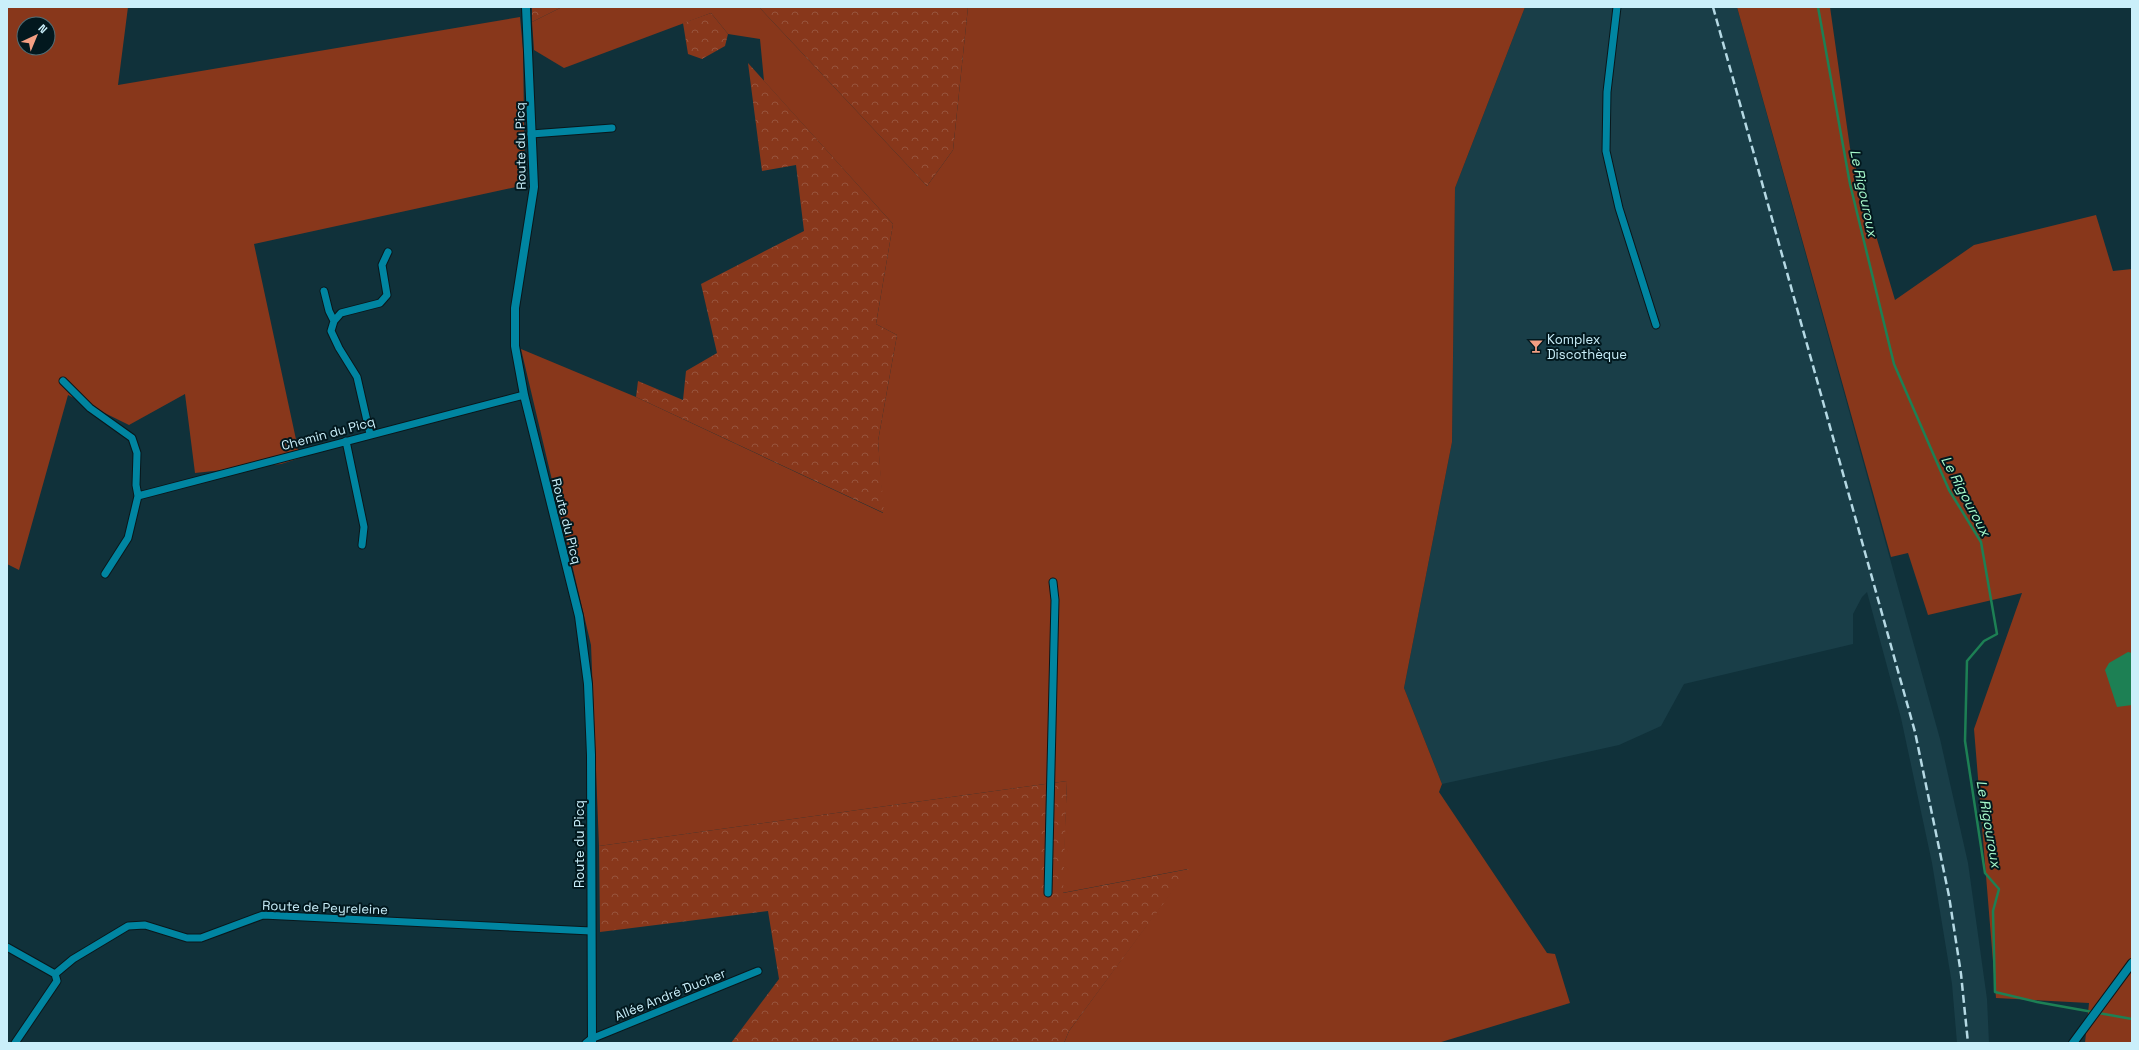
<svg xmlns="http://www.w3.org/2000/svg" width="2139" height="1050" font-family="'Space Grotesk',sans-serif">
	<defs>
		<pattern id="forest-crowns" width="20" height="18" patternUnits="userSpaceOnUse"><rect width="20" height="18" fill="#88371b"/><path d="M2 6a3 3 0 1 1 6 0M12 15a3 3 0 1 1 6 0" fill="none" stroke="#97543d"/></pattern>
	</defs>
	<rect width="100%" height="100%" fill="#10313a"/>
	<path fill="#193e48" d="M1525,7H1737L1940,739L1968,863L1987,999L1989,1043H1957L1952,984L1932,863L1901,718L1867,592L1862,597L1853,614V644L1684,684L1661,726L1619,745L1442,784L1404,688L1452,442L1455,188Z"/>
	<path fill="#88371b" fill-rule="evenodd" d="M7,7H128L118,85L520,17L523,49L525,185L254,244L300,458L281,464L195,473L185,394L129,425L68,395L19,570L7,564ZM24,24H48V48H24Z
		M562,7H759L927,186L953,150L968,7H1525L1455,188L1452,442L1404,688L1442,784L1439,792L1547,953L1555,954L1570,1003L1438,1043H1064L1069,1031L1188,869L1062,893L1067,781L599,846L591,645L521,349L636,397L883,513L878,441L897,335L876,324L893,224L764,81L760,39L728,34L711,13L564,68L534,50L532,22Z
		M1737,7H1830L1850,148L1895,300L1974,245L2096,215L2113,271L2132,269V1043H2085L2089,1003L1996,998L1974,729L2022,593L1928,615L1908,553L1891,557Z"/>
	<path fill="url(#forest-crowns)" d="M532,7H562L532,22Z
		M759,7H968L953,150L927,186Z
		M711,13L728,34L725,46L702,59L688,54L683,23Z
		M748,63L893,224L876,324L897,335L878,441L884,513L636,397L638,381L683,400L686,371L717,353L701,284L804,231L796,165L762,171Z
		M1067,781L1063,893L1189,869L1069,1031L1064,1043H731L779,979L768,911L600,932L599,846Z"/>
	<path fill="#1d8054" d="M2128,652L2132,653V705L2117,707L2105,670L2109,663Z"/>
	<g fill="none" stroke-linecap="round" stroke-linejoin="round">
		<path stroke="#1d8054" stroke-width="2.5" d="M1818,7L1850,184L1894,364L1949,490L1981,542L1997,634L1984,641L1967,661L1965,741L1985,873L1999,889L1993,911L1995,992L2037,1002L2132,1019"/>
		<defs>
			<path id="minor" d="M1617,7L1607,92L1606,151L1619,208L1656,325
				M531,134L612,128
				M324,291L329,311L334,321
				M63,381L90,408L132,438L137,453L136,485L138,496L128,538L105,574
				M370,434L357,377L339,348L331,331L334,321L341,313L380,303L387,295L382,265L388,252
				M346,441L364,527L362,545
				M138,496L524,395
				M1048,893L1055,600L1053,582
				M7,947L55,974
				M55,974L73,959L128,926L145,925L187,938H201L263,915L591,931
				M15,1043L57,981L55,974
				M586,1043L591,1039L758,971"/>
			<path id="tertiary" d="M526,7L534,187L515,308V346L524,395L579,616L588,684L591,755L592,1043
				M2073,1043L2132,963"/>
		</defs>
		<use href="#minor" stroke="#09171b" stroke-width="9"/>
		<use href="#tertiary" stroke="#09171b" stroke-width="10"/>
		<use href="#minor" stroke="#0085a1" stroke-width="7"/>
		<use href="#tertiary" stroke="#0085a1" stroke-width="8"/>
		<path stroke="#b5d9e4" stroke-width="2.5" stroke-dasharray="8 4" stroke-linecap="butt" d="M1713,7L1915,732L1949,896L1961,974L1968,1043"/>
	</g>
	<defs>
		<symbol id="bar-bare" viewBox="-9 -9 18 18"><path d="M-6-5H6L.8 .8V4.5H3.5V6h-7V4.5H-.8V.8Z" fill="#f39f83" stroke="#02181e" stroke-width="2.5" paint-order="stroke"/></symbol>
	</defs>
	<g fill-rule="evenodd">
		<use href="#bar-bare" x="1526" y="336" width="20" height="20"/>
	</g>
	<g text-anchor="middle" stroke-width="4" stroke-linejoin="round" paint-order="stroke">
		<g font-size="13" fill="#caeffa" stroke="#02181e">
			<text transform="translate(520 146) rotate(-91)" y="5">Route du Picq</text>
			<text transform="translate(328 433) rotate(-15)" y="5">Chemin du Picq</text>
			<text transform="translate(567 521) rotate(76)" y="5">Route du Picq</text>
			<text transform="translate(579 844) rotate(-90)" y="5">Route du Picq</text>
			<text transform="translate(325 907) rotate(2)" y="5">Route de Peyreleine</text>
			<text transform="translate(670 994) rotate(-22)" y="5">Allée André Ducher</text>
		</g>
		<g font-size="13" fill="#caeffa" stroke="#02181e" text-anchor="start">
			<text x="1547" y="344">Komplex<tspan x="1547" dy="15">Discothèque</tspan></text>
		</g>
		<g font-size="14" font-style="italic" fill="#a7f9cb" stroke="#02181e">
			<text transform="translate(1864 193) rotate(78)" y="5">Le Rigouroux</text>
			<text transform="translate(1966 496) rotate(62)" y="5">Le Rigouroux</text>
			<text transform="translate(1989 824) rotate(80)" y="5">Le Rigouroux</text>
		</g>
	</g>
	<rect width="2139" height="1050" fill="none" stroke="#caeffa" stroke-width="16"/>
	<g transform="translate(36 36) rotate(44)"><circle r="19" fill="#02181e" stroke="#526e76"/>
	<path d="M0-3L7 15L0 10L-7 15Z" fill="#f39f83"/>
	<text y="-6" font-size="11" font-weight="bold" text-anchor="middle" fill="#caeffa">N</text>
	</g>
</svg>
